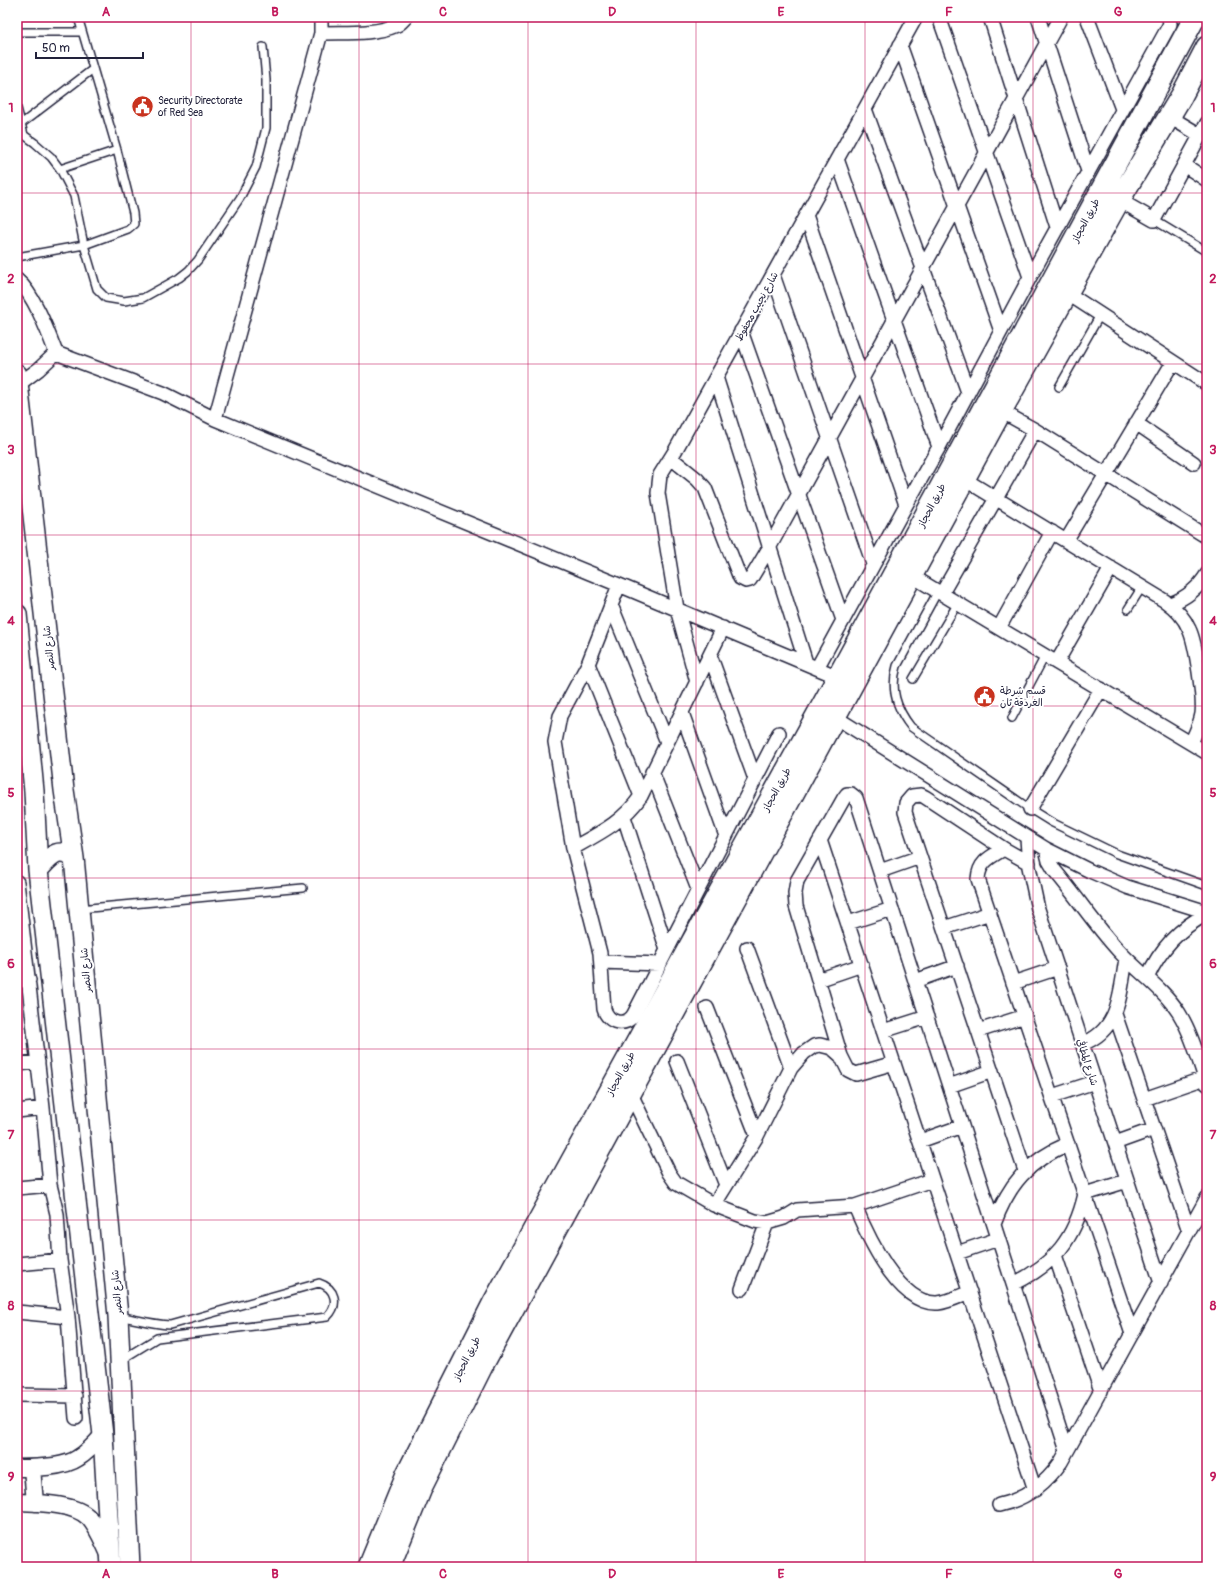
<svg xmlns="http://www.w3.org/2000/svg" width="1224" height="1584" font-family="Pangolin,'Playpen Sans Arabic',sans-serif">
	<rect width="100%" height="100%" fill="#fff"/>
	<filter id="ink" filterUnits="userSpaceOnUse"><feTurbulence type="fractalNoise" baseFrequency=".025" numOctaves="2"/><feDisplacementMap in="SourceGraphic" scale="8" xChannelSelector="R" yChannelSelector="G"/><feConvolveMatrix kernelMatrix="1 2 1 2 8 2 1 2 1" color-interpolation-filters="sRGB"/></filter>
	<g filter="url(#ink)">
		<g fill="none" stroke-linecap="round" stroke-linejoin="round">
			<defs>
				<path id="service" d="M17,32H82
					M17,108L24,135L35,143L51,157L60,169L74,196L84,245L97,289L106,298L124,301L143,298L179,278L188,271L198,260L240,198L256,167L266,128V80L263,47
					M21,124L93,69
					M60,169L117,150
					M1154,220L1207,252
					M17,257L84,245L128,229L134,224L133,213L117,150L78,17
					M1059,387L1100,315
					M938,591L897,666C890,689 896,708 911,727L1030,809L1051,822L1117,854L1207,886
					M1128,609L1142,587
					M913,679L958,603
					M1012,718L1045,656
					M79,909L303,888
					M118,1316C135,1319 152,1324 170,1325L319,1283C335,1288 340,1304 327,1317L157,1338L121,1360"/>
				<path id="minor" d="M939,17L1030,277
					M990,17L1057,227
					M1038,17L1088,171
					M1087,17L1122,109
					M321,33C345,32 374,35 397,25C400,24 403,20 406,17
					M900,45L1001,331
					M865,109L968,392
					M1168,116L1200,135
					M837,159L939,447
					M1184,165L1207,180
					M1119,200L1154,220L1207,123
					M806,215L906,505
					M773,275L873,564
					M17,280C34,294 48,332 56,353L39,369L19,384
					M1067,293L1207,384
					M741,331L843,620
					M56,353L163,393L215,419L619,585L838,677
					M716,377L806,663
					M1001,411L1035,430L1207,537
					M215,419L321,33V17
					M1136,423L1194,463
					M671,458L697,479L705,488L740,578L746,581L750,580L769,548L1061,17
					M964,479L1165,601C1175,608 1184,617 1189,629C1196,643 1204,699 1202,714C1200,725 1195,734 1191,743
					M1066,541L1173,362
					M912,576L1207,753
					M619,585L588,664L560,716L555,742L573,848L600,953L604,1009C608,1023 626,1028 634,1014L779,733
					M942,593L1035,430
					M1170,604C1186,598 1198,589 1207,574
					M611,605L667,742
					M999,628L1052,532
					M710,655L755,779
					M1057,662L1111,568
					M588,664L641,796
					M817,668L906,505L939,447L1030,277L1170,24L1169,17
					M697,682L677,609L658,493L660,475L675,451L916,17
					M682,713L726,836
					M835,717L1046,849L1090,871L1127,887L1207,912
					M652,772L698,889
					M1030,809L1101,689
					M624,817L667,950
					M1027,838L1029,867L1038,909L1161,1283
					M820,840L1035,1490
					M573,848C600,833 623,822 641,796L723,628
					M1004,849L925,797L921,795L912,796L906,803L905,812L1025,1171
					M1046,849L1049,861L1055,871C1077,897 1095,925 1118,950C1138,972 1163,988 1179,1013C1192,1034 1199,1061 1207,1084
					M1029,863L1004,849C990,857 979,862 978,879L1132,1334
					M880,871L920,857
					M17,882L43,1108L50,1185L57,1214L60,1260L68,1317L76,1418
					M848,923L892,909
					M944,928L990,913
					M747,948L791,1068
					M601,962L660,964
					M1147,978C1160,949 1179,928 1207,914
					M818,980L862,965
					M17,981L29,980
					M915,981L957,966
					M1013,983L1058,968
					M707,1008L757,1136
					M1115,1014L1189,1231
					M883,1031L927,1017
					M978,1031L1025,1016
					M1082,1044C1120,1030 1120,993 1126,959
					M841,1056L796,906L795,893L797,881L844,798L847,794H851L856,798L1067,1451
					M677,1061L726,1185
					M17,1064L38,1062
					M949,1086L992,1071
					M630,1092L669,1173L676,1183L714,1205L755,1221L767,1223L784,1218L797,1210L855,1206L932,1180
					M1052,1096L1095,1082
					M1144,1099L1205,1078
					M17,1111L43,1108
					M920,1141L962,1126
					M1115,1143L1154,1129
					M17,1188L50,1185
					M714,1205L757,1136L791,1068L804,1053L814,1046L820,1045L832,1048L841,1056L848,1070L856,1074L894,1063
					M855,1206C867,1235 899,1306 938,1303C948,1302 960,1296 970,1292
					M994,1224C1008,1185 1029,1160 1068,1144
					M957,1253L998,1239
					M1055,1255L1101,1391
					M17,1264L60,1260
					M1013,1284C1054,1265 1075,1238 1085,1194L1127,1181
					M742,1289L767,1223
					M17,1312L68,1317
					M17,1395L75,1396
					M999,1505C1026,1499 1045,1485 1061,1462L1207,1198"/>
				<path id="tertiary" d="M17,1468C34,1468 64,1468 78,1458C88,1452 96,1443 103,1435
					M32,1468L35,1503
					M17,1502C37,1503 75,1503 89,1518C98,1528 103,1542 109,1554"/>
				<path id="secondary" d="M17,374L64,790L74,858L118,1316L130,1567
					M17,614L34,791L38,870L103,1435L111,1567
					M38,870C50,858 56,846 74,858"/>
				<path id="primary" d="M369,1567L407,1474L494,1302L838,677L1195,17
					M389,1567L422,1486L482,1366L1001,411L1119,200L1182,95L1207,47"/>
			</defs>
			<use href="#service" stroke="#22223b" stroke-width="10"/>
			<use href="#minor" stroke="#22223b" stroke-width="16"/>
			<use href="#tertiary" stroke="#22223b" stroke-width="19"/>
			<use href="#secondary" stroke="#22223b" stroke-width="22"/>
			<use href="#primary" stroke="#22223b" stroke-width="24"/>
			<use href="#service" stroke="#fff" stroke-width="7"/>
			<use href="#minor" stroke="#fff" stroke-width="13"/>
			<use href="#tertiary" stroke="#fff" stroke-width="16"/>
			<use href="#secondary" stroke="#fff" stroke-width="19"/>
			<use href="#primary" stroke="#fff" stroke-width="21"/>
		</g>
	</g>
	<path fill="none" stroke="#c2185b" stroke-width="1" stroke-opacity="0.55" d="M191,17V1567M359,17V1567M528,17V1567M696,17V1567M865,17V1567M1033,17V1567M17,193H1207M17,364H1207M17,535H1207M17,706H1207M17,878H1207M17,1049H1207M17,1220H1207M17,1391H1207"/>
	<defs>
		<symbol id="civic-disc" viewBox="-11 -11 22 22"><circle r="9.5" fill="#c8321e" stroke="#fff"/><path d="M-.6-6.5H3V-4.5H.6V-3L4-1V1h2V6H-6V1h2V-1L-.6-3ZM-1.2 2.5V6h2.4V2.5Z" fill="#fff"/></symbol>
	</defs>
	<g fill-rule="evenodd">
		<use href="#civic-disc" x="130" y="94" width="25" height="25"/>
		<use href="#civic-disc" x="972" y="684" width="25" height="25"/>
	</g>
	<g text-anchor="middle" stroke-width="4" stroke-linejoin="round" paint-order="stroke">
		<g font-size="10" fill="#22223b" stroke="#fff" text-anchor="start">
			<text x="158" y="104">Security Directorate<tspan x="158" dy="12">of Red Sea</tspan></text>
			<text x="1000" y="694">قسم شرطة<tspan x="1000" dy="12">الغردقة ثان</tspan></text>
		</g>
		<g font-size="10" fill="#22223b" stroke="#fff">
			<text transform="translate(1085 220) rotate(-62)" y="4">طريق الحجاز</text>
			<text transform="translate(756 306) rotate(-61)" y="4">شارع نجيب محفوظ</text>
			<text transform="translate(931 505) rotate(-62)" y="4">طريق الحجاز</text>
			<text transform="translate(48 648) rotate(-96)" y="4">شارع النصر</text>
			<text transform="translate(776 789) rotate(-61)" y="4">طريق الحجاز</text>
			<text transform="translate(85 970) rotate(-95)" y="4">شارع النصر</text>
			<text transform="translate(1088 1062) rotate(72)" y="4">شارع المطافي</text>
			<text transform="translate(620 1073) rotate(-61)" y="4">طريق الحجاز</text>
			<text transform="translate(116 1292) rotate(-95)" y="4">شارع النصر</text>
			<text transform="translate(466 1358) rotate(-63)" y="4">طريق الحجاز</text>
		</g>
	</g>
	<rect width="1224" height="1584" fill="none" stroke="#fff" stroke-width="44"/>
	<path d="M36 52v6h107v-6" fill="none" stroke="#22223b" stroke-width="2"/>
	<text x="42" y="52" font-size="12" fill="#22223b" stroke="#ffffff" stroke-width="3" paint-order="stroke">50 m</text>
	<rect x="22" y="22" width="1180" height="1540" fill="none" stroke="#c2185b" stroke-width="1.5"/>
	<g font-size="13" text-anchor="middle" font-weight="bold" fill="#c2185b">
		<text x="106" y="16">A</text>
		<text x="275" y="16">B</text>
		<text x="443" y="16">C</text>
		<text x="612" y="16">D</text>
		<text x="781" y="16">E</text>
		<text x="949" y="16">F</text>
		<text x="1118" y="16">G</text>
		<text x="11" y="112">1</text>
		<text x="1213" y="112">1</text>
		<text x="11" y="283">2</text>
		<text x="1213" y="283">2</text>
		<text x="11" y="454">3</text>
		<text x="1213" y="454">3</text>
		<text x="11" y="625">4</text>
		<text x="1213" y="625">4</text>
		<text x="11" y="797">5</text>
		<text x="1213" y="797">5</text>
		<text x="11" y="968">6</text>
		<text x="1213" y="968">6</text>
		<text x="11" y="1139">7</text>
		<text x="1213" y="1139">7</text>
		<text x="11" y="1310">8</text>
		<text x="1213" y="1310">8</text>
		<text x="11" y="1481">9</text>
		<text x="1213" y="1481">9</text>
		<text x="106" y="1578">A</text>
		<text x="275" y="1578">B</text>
		<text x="443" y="1578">C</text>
		<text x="612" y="1578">D</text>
		<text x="781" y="1578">E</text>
		<text x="949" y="1578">F</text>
		<text x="1118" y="1578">G</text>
	</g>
</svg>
